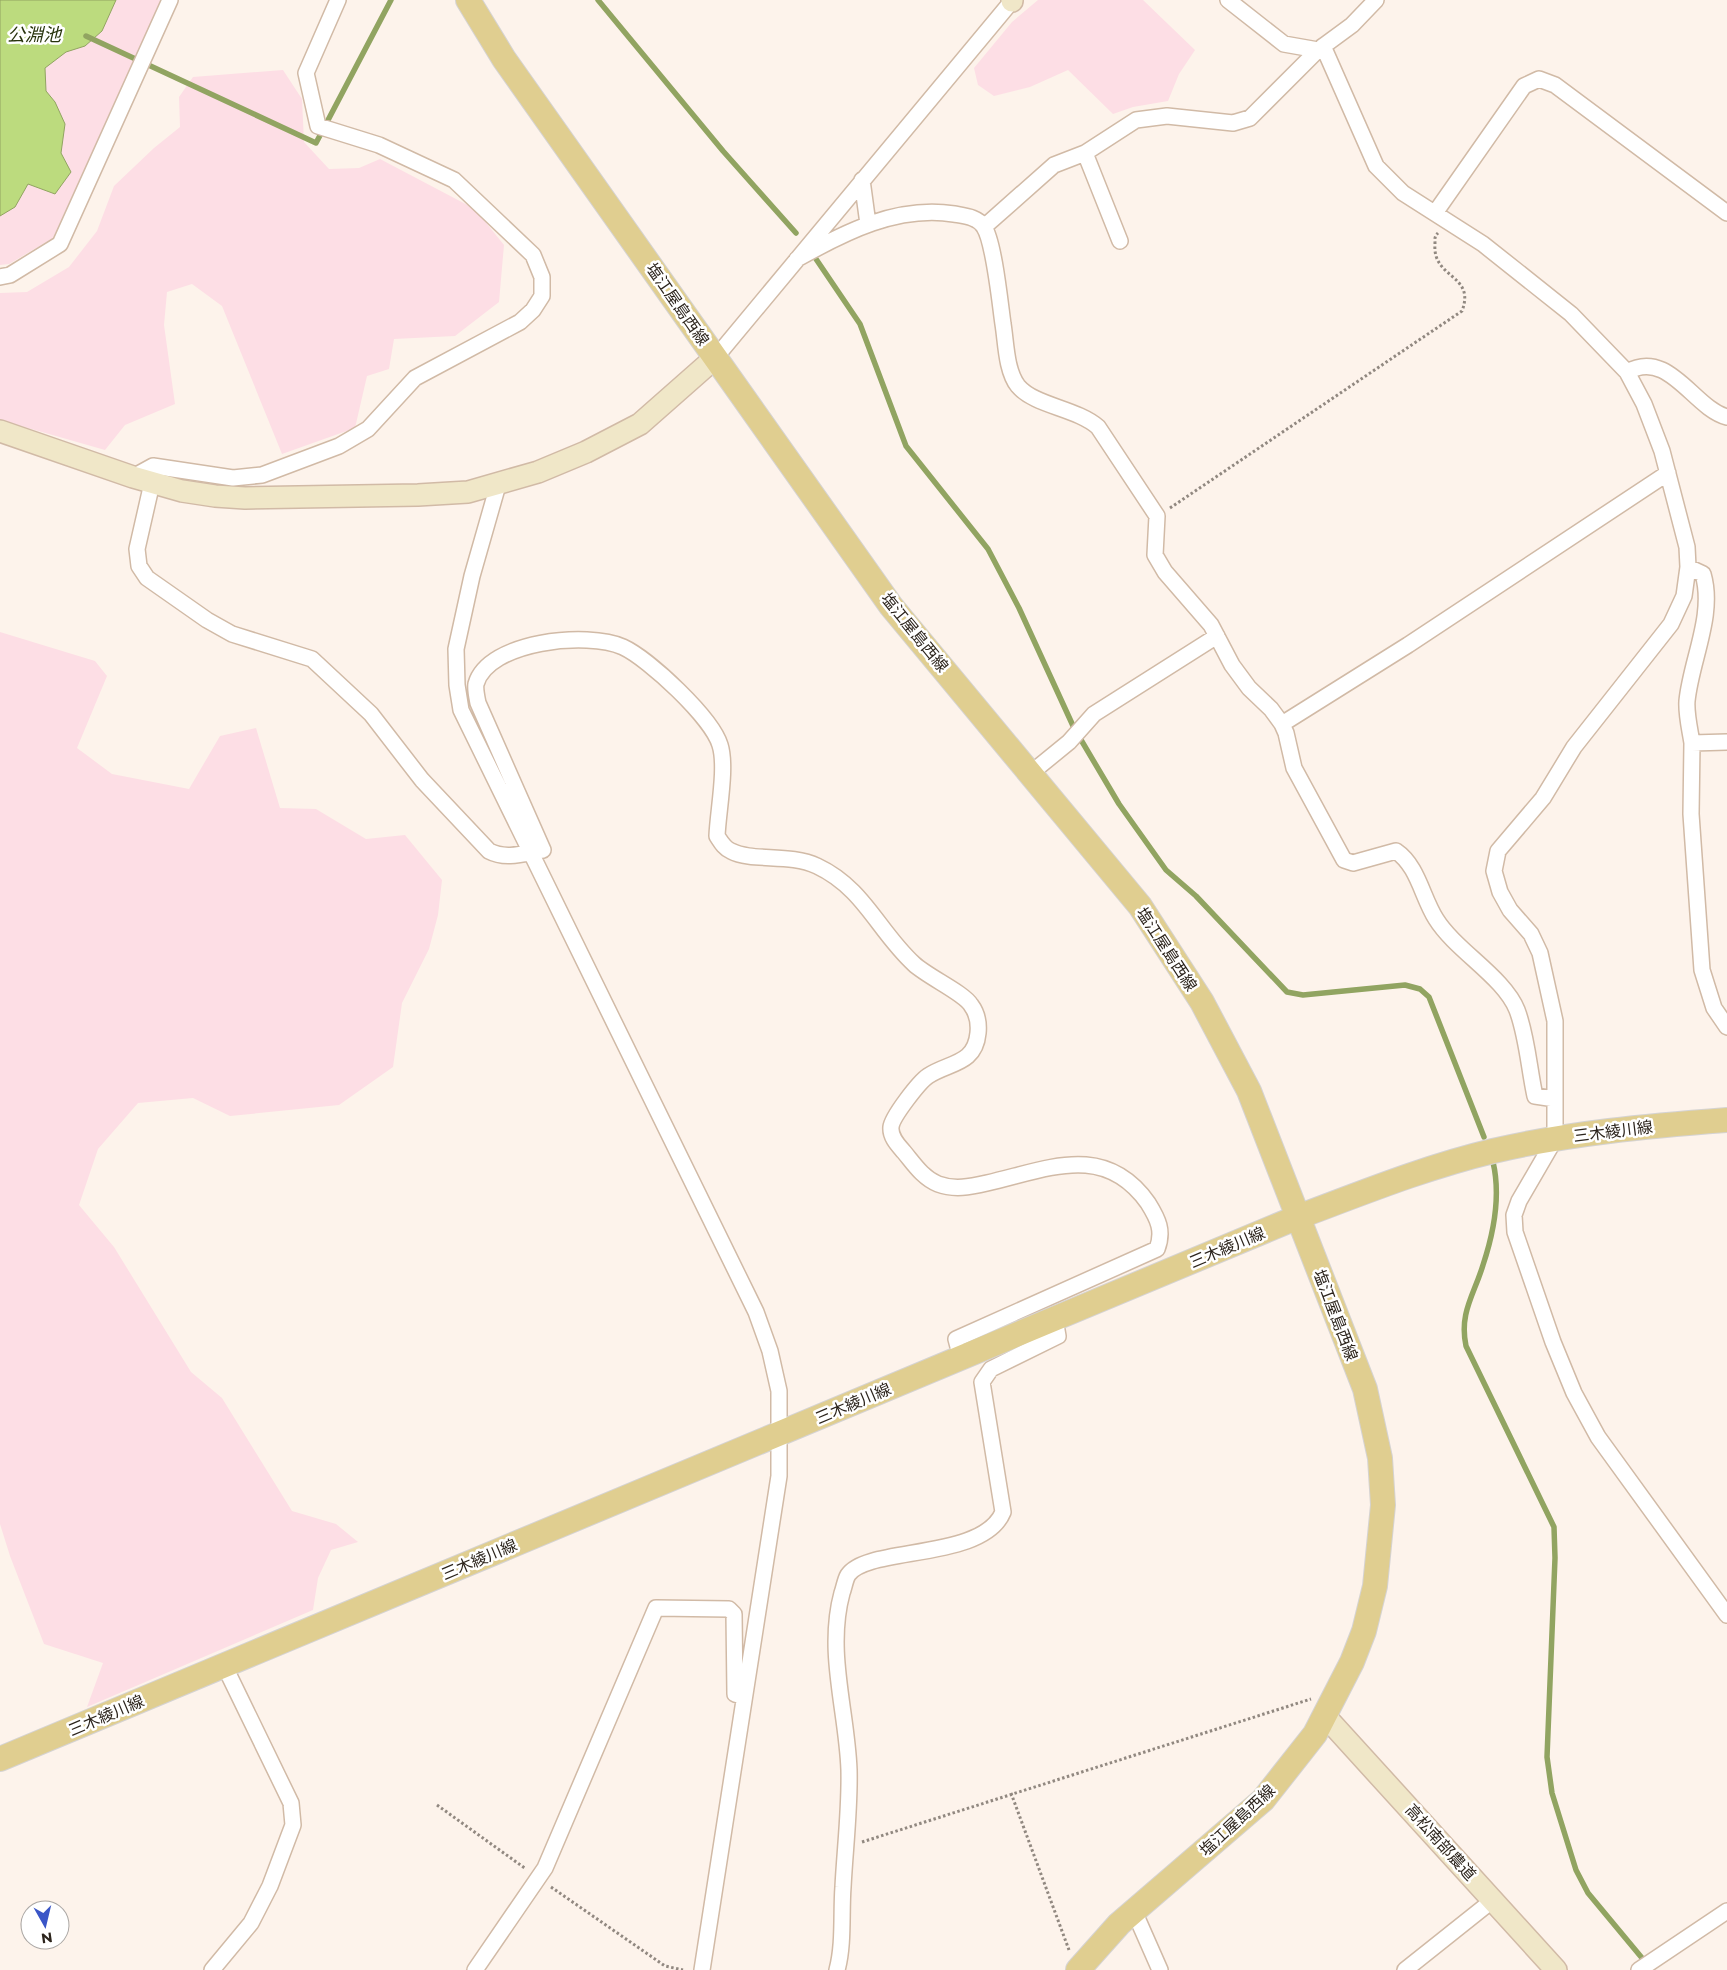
<svg xmlns="http://www.w3.org/2000/svg" width="1727" height="1970" font-family="Montserrat,'Noto Sans JP',sans-serif">
	<rect width="100%" height="100%" fill="#fdf3eb"/>
	<path fill="#fddee5" d="M0,0H161L53,238L9,264L0,265Z
		M1038,0H1143L1195,50L1179,74L1168,101L1133,107L1113,114L1068,70L1030,87L994,96L978,85L974,68L1012,22Z
		M283,70L302,99L304,142L329,169L359,168L380,159L475,209L504,245L499,302L455,336L394,339L389,369L367,376L355,428L282,454L222,306L192,284L167,292L164,325L175,404L125,425L105,450L0,420V293L27,292L69,267L97,231L114,186L154,148L180,127L179,97L193,77Z
		M0,632L95,661L107,676L77,748L112,774L189,789L220,736L256,728L280,808L316,809L366,839L405,835L442,880L438,915L429,949L402,1003L393,1067L339,1105L230,1116L193,1098L138,1103L98,1149L79,1205L114,1247L191,1372L222,1398L292,1511L336,1524L358,1542L331,1550L318,1578L313,1610L87,1707L103,1663L44,1644L10,1556L0,1524Z"/>
	<path fill="#bcdb7e" stroke="#91a461" d="M0,0H116L102,31L85,46L66,52L45,68L46,91L55,102L65,124L61,153L71,172L55,194L28,184L15,207L0,216Z"/>
	<g fill="none" stroke-linecap="round" stroke-linejoin="round">
		<path stroke="#91a461" stroke-width="5.5" d="M598,0L723,151L796,233
			M86,36L316,143L391,0
			M816,259L860,324L906,446L988,549L1019,608L1074,728L1119,804L1166,870L1196,896L1287,992L1303,995L1405,985L1420,989L1429,997L1484,1137
			M1493,1162C1501,1196 1494,1232 1483,1265C1474,1295 1459,1313 1466,1346L1554,1527L1555,1558L1547,1757L1552,1793L1576,1870L1588,1893L1647,1964"/>
		<defs>
			<path id="street" d="M1228,0L1284,44L1318,50L1352,25L1376,0
				M1323,46L1376,166L1403,193L1483,244L1571,314L1627,372L1644,404L1662,451L1687,547L1688,567L1684,596L1671,624L1574,747L1543,798L1498,851L1494,871L1500,892L1510,910L1531,934L1540,953L1555,1021V1139L1519,1201L1514,1215L1515,1232L1553,1342L1574,1393L1598,1437L1727,1615
				M1085,153L1120,241
				M862,180L868,224
				M1435,213L1524,86L1539,79L1555,85L1727,213
				M984,227L1054,165L1085,153L1136,120L1167,116L1233,123L1250,118L1318,50
				M797,259C845,232 898,205 954,214C965,216 978,217 984,227C994,242 1000,303 1003,324C1006,342 1006,371 1018,386C1035,406 1076,408 1098,427L1157,516L1155,555L1165,572L1211,625L1232,665L1249,688L1271,709L1282,724L1286,733L1294,768L1344,860L1353,863L1396,851C1418,866 1422,897 1436,919C1456,951 1504,977 1517,1010C1527,1036 1529,1069 1535,1096L1555,1099
				M0,277L10,275L60,244L170,0
				M716,357L1012,1
				M1627,372C1669,348 1693,408 1727,417
				M133,477L153,466L233,478L262,475L339,446L368,429L415,378L520,322L533,310L542,296V277L533,255L454,180L379,145L318,126L306,73L338,0
				M152,483L137,549L139,566L147,578L207,620L232,634L312,659L371,714L422,780L489,851C506,860 525,853 543,850L478,703C477,698 475,689 476,684C488,641 588,631 623,647C649,659 712,718 720,745C727,767 718,811 717,836C721,842 724,848 731,851C752,862 790,853 817,866C864,888 878,931 914,964C928,977 964,993 971,1005C977,1013 979,1023 978,1033C975,1065 949,1062 928,1076C919,1082 892,1117 891,1127C890,1137 898,1145 904,1152C914,1164 923,1178 938,1184C954,1190 970,1187 987,1183C1046,1170 1104,1141 1148,1203C1158,1219 1164,1231 1157,1249L956,1339L961,1358
				M498,485L472,576L456,649L457,685L461,710L756,1312L770,1351L779,1391V1476L702,1970
				M1688,567L1703,574C1715,615 1691,660 1687,701C1686,714 1690,730 1692,743L1727,742
				M1282,724L1408,645L1668,473
				M1692,743L1691,814L1702,970L1714,1008L1727,1027
				M1031,773L1069,742L1094,714L1217,636
				M1134,1911L1160,1970
				M212,1970L251,1923L270,1886L293,1825L291,1803L224,1665
				M475,1970L545,1868L656,1608L729,1609L734,1614L735,1694L742,1696
				M837,1970C844,1944 841,1914 843,1887C845,1848 850,1808 849,1770C847,1711 826,1652 842,1593C844,1588 845,1580 848,1575C867,1546 983,1561 1003,1512L982,1382L991,1369L1058,1336L1055,1319
				M1405,1970L1493,1900
				M1639,1970L1727,1911"/>
			<path id="secondary" d="M1012,1V0
				M0,431L133,477L182,491L215,496L245,498L418,495L468,492L538,472L586,452L640,424L716,357
				M1325,1716L1556,1970"/>
			<path id="primary" d="M468,0L504,59L891,606L1140,906L1202,1002L1249,1091L1365,1389L1380,1458L1383,1505L1375,1586L1364,1631L1352,1662L1315,1734L1263,1800L1119,1924L1078,1970
				M0,1759L1298,1217C1362,1193 1426,1167 1493,1151C1570,1133 1648,1126 1727,1120"/>
		</defs>
		<use href="#street" stroke="#d1baa6" stroke-width="18"/>
		<use href="#secondary" stroke="#d1baa6" stroke-width="24"/>
		<use href="#primary" stroke="#d5d3d2" stroke-width="26"/>
		<path stroke="#918880" stroke-width="3" stroke-dasharray="2.5 2.5" stroke-linecap="butt" d="M1170,508L1462,311C1476,274 1432,279 1435,244C1435,239 1434,237 1438,233
			M1011,1793L1069,1950
			M437,1805L526,1869
			M862,1842L1311,1699
			M551,1887L665,1966L683,1970"/>
		<use href="#street" stroke="#fff" stroke-width="15"/>
		<use href="#secondary" stroke="#f0e7c8" stroke-width="21"/>
		<use href="#primary" stroke="#e0ce90" stroke-width="24"/>
	</g>
	<g text-anchor="middle" stroke-width="5" stroke-linejoin="round" paint-order="stroke">
		<g font-size="16" fill="#2c241c" stroke="#fff">
			<text transform="translate(678 304) rotate(55)" y="6">塩江屋島西線</text>
			<text transform="translate(915 632) rotate(51)" y="6">塩江屋島西線</text>
			<text transform="translate(1167 949) rotate(57)" y="6">塩江屋島西線</text>
			<text transform="translate(1613 1131) rotate(-7)" y="6">三木綾川線</text>
			<text transform="translate(1227 1247) rotate(-23)" y="6">三木綾川線</text>
			<text transform="translate(1336 1315) rotate(69)" y="6">塩江屋島西線</text>
			<text transform="translate(853 1403) rotate(-23)" y="6">三木綾川線</text>
			<text transform="translate(479 1559) rotate(-23)" y="6">三木綾川線</text>
			<text transform="translate(106 1715) rotate(-23)" y="6">三木綾川線</text>
			<text transform="translate(1237 1820) rotate(-43)" y="6">塩江屋島西線</text>
			<text transform="translate(1441 1842) rotate(48)" y="6">高松南部農道</text>
		</g>
		<g font-size="18" font-style="italic" fill="#28340d" stroke="#fff">
			<text x="34" y="41">公淵池</text>
		</g>
	</g>
	<g transform="translate(45 1925) rotate(172)"><circle r="24" fill="#ffffff" stroke="#aba7a4"/>
	<path d="M0-4L9 19L0 12L-9 19Z" fill="#3a55c7"/>
	<text y="-8" font-size="14" font-weight="bold" text-anchor="middle" fill="#2c241c">N</text>
	</g>
</svg>
